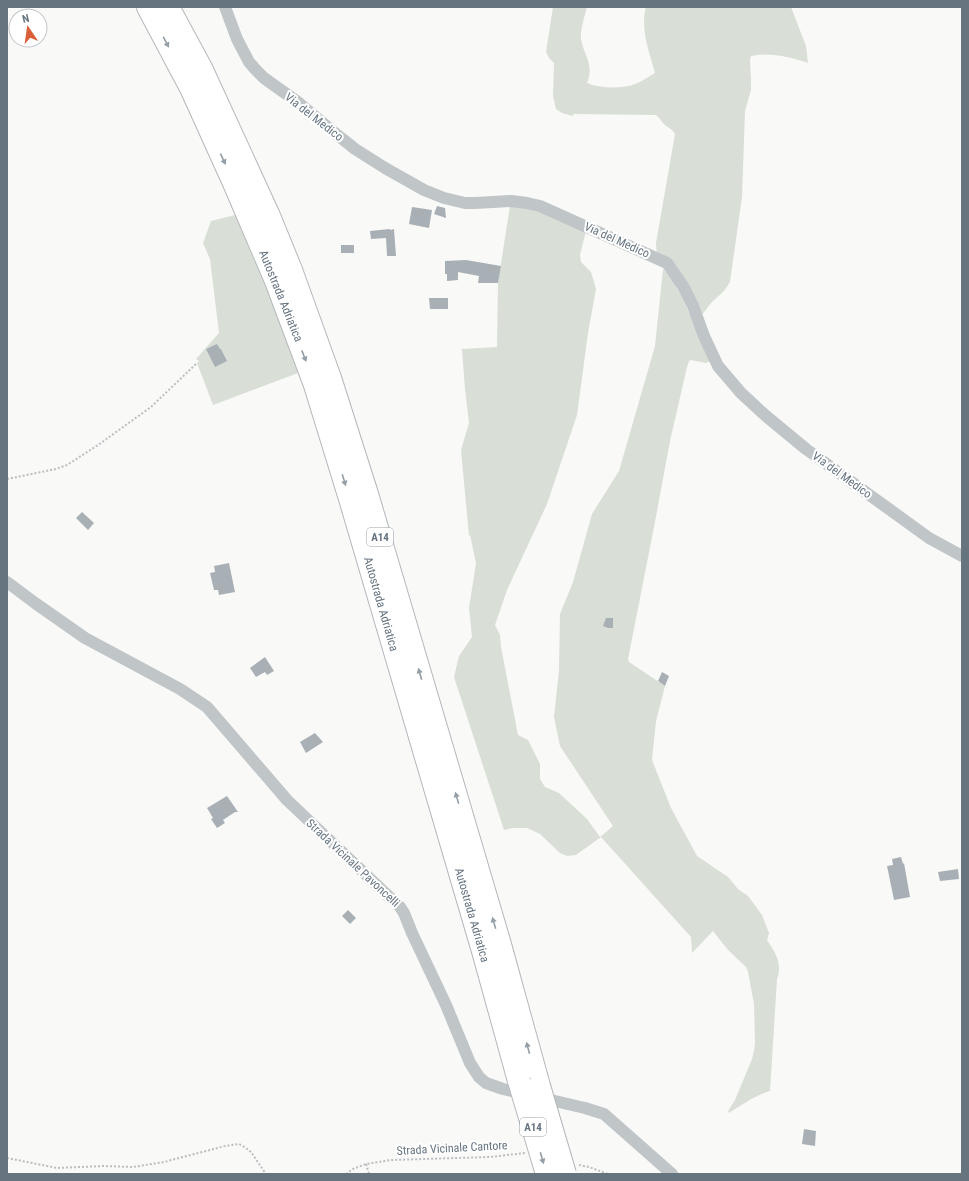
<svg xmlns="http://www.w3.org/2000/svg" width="969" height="1181" font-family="'Roboto Condensed',sans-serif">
	<rect width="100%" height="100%" fill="#f9f9f7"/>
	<path fill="#d9ded7" d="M553,7H587C585,15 580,30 581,38C583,55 595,64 587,83C598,88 621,89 632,85C640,83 648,77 655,73C649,51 640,29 646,7H791L806,46L808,63C790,57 770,52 751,56L750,60L751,81V90L745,111L742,197L730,282L724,291L711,303L698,320L688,297L657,258L656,243L675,134C671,127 667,128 663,123C661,120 659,118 656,115L574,114L572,116L562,113L556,109L553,96L554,63L549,58L546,52Z
		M510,206L532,208L586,231L580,255L581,262L591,272L596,289L588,333L577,415L547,504L507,590L495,625L500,635L501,647L518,735L528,740L540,764V779L545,787L559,793L587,819L600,837L613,826L560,746L554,717L559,670L560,614L573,582L592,514L619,471L655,346L663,269L673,281L683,299L710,361L706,363L691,360L689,361L687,367L670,441L654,527L628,659L629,662L665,686L656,721L652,760L671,808L697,856L728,877L738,889L748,896L762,915L769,933L767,940C775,952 783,964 777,979L770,1091C756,1095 742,1105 729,1113L728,1111L735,1100L752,1059L754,1051L755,1043L754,1004L748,972L746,967L728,950L713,931L692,953L691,937L601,837L576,855L567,856L560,853L540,834L527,828H513L504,830L454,677L459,656L472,637L469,608L476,563L470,535L469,536L461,450L469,423L465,389L462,349L497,347L498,283Z
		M235,215L274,307L298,373L213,405L197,363L199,361L196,359L219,333L210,259L203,243L211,221Z"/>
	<path fill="#a8b0b6" d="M437,206L445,208L446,218L434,214Z
		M412,207L432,210L429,228L409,224Z
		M390,229V230L394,229L396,256H387L386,238L371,239L370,231Z
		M341,245H354V253H341Z
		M466,260L501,266L498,283H478L479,276L458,272V280L447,281V274H445V261Z
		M429,298H448V309H430Z
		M217,344L220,349H221L227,361L215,367L206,349Z
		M82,512L94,523L88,530L76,518Z
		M229,563L235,592L219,595L218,590H214L210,573L215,572L214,566Z
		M606,618H613V628H608L603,626Z
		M265,657L274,671L267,675L265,672L256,677L250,668Z
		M662,672L669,676L665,686L658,681Z
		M315,733L323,742L306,753L300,742Z
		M227,796L238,812H235L223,820L225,823L217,828L211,819L213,818L207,808Z
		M901,857L903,864L904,863L910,897L894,900L887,866L893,865L892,859Z
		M958,869L959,879L940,881L938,872Z
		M348,910L356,918L350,924L342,916Z
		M804,1129L816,1131L815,1146L802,1144Z"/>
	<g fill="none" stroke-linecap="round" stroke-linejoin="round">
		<defs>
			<path id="motorway" d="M148,7L191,88L234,183L276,281L315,385L351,502L483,951L519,1081
				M168,7L202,70L269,216L291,270L330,378L367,494L499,941L539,1086"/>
		</defs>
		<use href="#motorway" stroke="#b4b8bb" stroke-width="24"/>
		<path stroke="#bbbec0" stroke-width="2" stroke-dasharray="2 2" stroke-linecap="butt" d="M7,479L56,469L67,465L98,445L151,407L197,363
			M7,1158L57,1168L103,1166L133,1167L164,1162L225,1146L239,1144L246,1148L251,1152L266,1174
			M366,1164L369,1174
			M579,1165L589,1167L608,1174
			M346,1174L353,1169L366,1164L391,1160L490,1157L525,1153"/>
		<path stroke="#c0c5c8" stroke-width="12" d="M225,7L237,39L249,62L256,70L264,78L299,103L335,133L355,149L385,168L424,190L444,198L465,203H475L511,201L527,203L540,206L667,263L683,286L693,306L704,336L718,366L741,393L766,416L806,449L929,538L962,556
			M7,582L35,603L85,638L180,689L207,707L287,800L400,907L404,913L412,933L446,1005L470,1063L479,1077L486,1083L503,1089L585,1108L604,1114L672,1174"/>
		<use href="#motorway" stroke="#fff" stroke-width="22"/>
		<defs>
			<path id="motorway-bridge" d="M519,1081L547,1174
				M539,1086L565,1174"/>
		</defs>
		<use href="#motorway-bridge" stroke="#b4b8bb" stroke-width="24" stroke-linecap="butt"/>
		<use href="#motorway-bridge" stroke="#fff" stroke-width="22"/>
	</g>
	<defs><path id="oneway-solid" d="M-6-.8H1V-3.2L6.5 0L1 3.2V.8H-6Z"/></defs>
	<g fill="#949ea6">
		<use href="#oneway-solid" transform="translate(166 42) rotate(62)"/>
		<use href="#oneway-solid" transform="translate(223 159) rotate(65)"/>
		<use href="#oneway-solid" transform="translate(304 356) rotate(69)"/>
		<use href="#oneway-solid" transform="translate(344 480) rotate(73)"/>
		<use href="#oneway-solid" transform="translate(420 674) rotate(-106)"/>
		<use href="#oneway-solid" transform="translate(457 798) rotate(-106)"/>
		<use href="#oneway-solid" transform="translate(494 923) rotate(-106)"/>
		<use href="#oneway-solid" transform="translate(528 1048) rotate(-105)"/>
		<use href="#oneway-solid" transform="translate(542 1158) rotate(74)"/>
	</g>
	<g text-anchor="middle" stroke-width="4" stroke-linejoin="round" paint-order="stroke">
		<g fill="#fff" stroke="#949ea6" stroke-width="1">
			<rect x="367" y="528" width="26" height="18" rx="3"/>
			<rect x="520" y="1118" width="26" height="18" rx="3"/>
		</g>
		<g font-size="11" font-weight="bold" fill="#667480">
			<text x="380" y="541">A14</text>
			<text x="533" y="1131">A14</text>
		</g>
		<g font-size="12" fill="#667480" stroke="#fff">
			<text transform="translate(314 117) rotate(38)" y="4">Via del Medico</text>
			<text transform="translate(617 240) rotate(24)" y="4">Via del Medico</text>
			<text transform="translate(281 296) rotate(68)" y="4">Autostrada Adriatica</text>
			<text transform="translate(842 475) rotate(36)" y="4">Via del Medico</text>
			<text transform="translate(381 604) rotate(74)" y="4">Autostrada Adriatica</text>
			<text transform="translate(353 863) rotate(43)" y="4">Strada Vicinale Pavoncelli</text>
			<text transform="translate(472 915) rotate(74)" y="4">Autostrada Adriatica</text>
			<text transform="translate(452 1148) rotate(-3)" y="4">Strada Vicinale Cantore</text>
		</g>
	</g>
	<rect width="969" height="1181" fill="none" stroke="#667480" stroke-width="16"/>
	<g transform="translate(28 28) rotate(347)"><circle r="19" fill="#ffffff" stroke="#c2c7cc"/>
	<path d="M0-3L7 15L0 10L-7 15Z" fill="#d95f38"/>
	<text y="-6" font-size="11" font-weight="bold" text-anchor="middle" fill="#667480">N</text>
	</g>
</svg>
